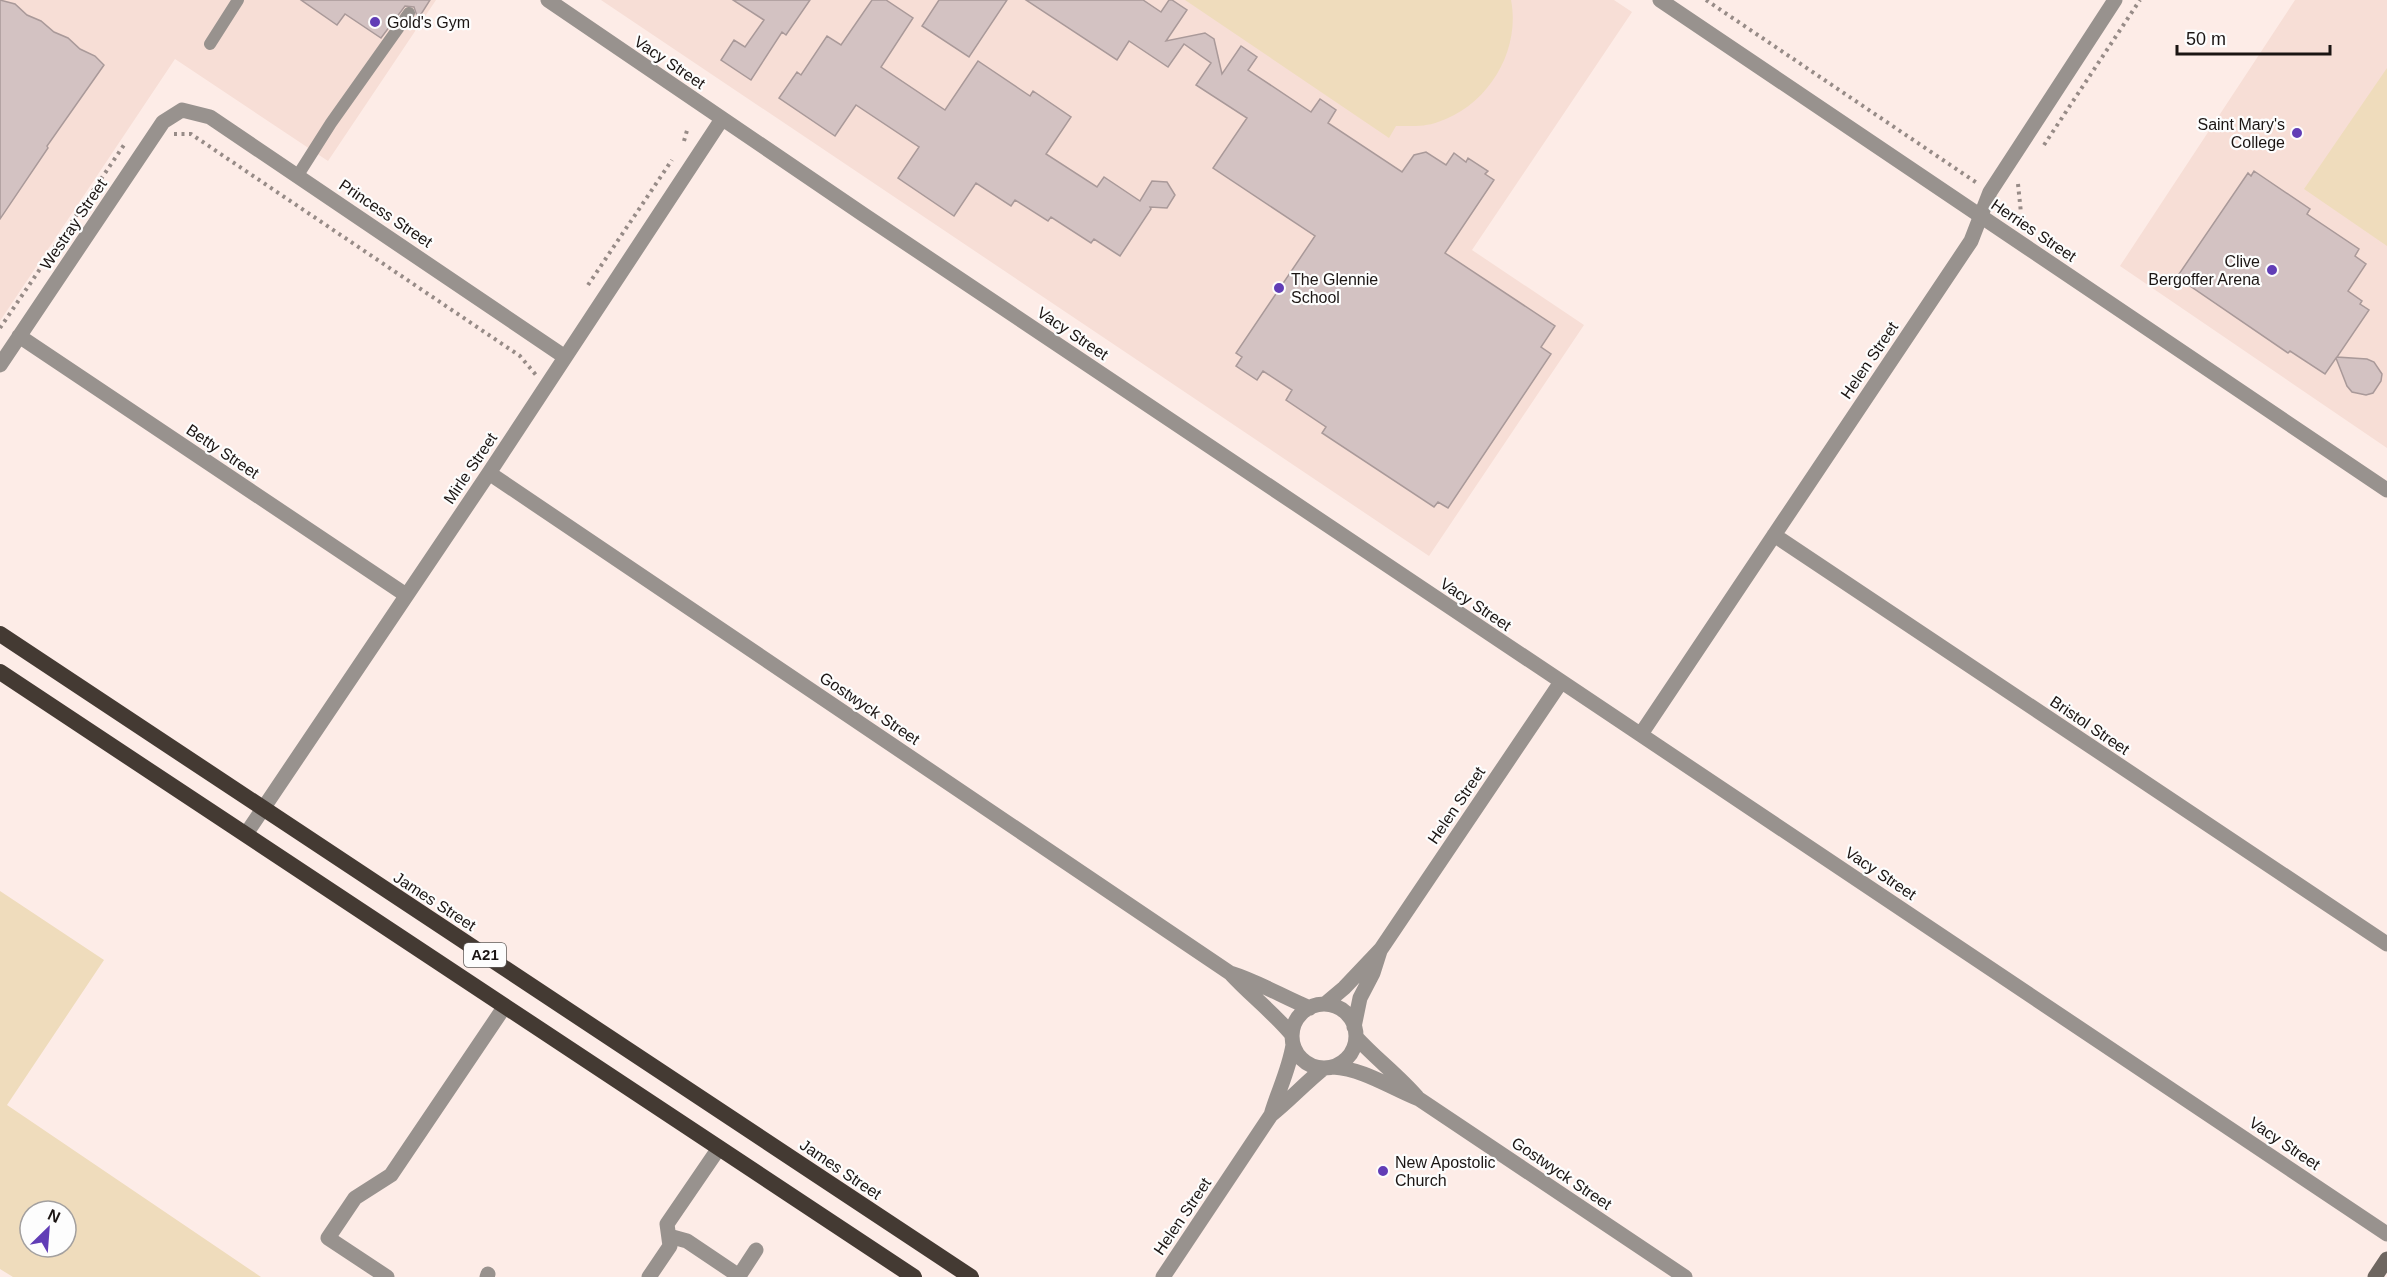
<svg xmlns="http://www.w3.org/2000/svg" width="2387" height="1277" font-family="Helvetica,sans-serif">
	<rect width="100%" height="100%" fill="#fdece7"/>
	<path fill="#f7ded6" d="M0,0H436L328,161L175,59L0,321Z
		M601,0H1614L1632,12L1472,250L1584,325L1429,556Z
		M2295,0H2387V448L2120,266Z"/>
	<path fill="#efdcbc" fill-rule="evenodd" d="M1185,0H1511C1521,51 1488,106 1438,122C1425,127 1410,126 1396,126L1389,138Z
		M2387,68V246L2304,189Z
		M0,891L104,960L7,1105L261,1277H13L0,1269ZM30,1211H66V1247H30Z"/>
	<path fill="#d3c2c2" stroke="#a99999" stroke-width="1.5" d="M0,0L15,4L27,15L41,21L54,32L68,38L80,49L95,56L104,65L47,146L48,148L0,219Z
		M301,0H430L418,19L414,7L405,6L381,38L345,14L337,25Z
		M733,0H810L786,35L782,32L751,80L721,60L734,40L745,47L764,20Z
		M872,0H886L913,18L881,67L945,110L978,61L1030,96L1033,91L1071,117L1046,154L1097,187L1104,177L1140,201L1152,181L1167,182L1175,195L1167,208L1150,207L1151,209L1120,256L1094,239L1091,243L1051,217L1048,221L1015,200L1011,206L976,183L954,216L898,178L919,147L856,105L835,136L779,98L797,72L801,75L827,36L841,45Z
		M939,0H1007L969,57L922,26Z
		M1026,0H1143L1161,12L1169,0H1172L1187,10L1166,41L1205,33L1214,39L1222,74L1241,46L1257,57L1248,70L1311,112L1320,99L1336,110L1328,123L1402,172L1414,155L1426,152L1446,165L1454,153L1466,162L1468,158L1488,171L1485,174L1494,180L1445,253L1555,326L1541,347L1551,354L1448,508L1438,502L1434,507L1322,433L1326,427L1286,400L1292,390L1263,371L1257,380L1236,366L1242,357L1236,353L1315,236L1213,168L1247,118L1196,85L1211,63L1184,44L1168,67L1129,41L1117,60Z
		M2254,171L2310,209L2307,214L2359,249L2355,256L2366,264L2348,291L2362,301L2360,304L2369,310L2337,357L2367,359L2374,362L2382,374L2381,381L2373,393L2366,395L2352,392L2347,386L2336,358L2325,374L2290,351L2288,353L2177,277L2248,173L2251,176Z"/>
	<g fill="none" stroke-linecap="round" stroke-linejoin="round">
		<path stroke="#978b87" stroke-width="4" stroke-dasharray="3 4.5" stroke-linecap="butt" d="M1706,0L1977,183
			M174,134H191L520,356L536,375
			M684,141L688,127
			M2044,145L2140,0
			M2018,184L2021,213
			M588,285L672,160
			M0,328L124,145"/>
		<path stroke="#98928e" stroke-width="12" d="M210,44L238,0
			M298,175L331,123L409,13"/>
		<path stroke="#98928e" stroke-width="15" d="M548,0L864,215L2387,1234
			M19,336L406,595
			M0,365L163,122L182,110L210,117L565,357
			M489,473L1230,973C1250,995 1273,1012 1292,1035
			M1774,535L2387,944
			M1641,734L1971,241L1990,192L2115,0
			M246,834L489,473L722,119
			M1230,973C1259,982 1283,997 1310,1008
			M1325,1004L1344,988L1381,949L1561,682
			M1292 1036a32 32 0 1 1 64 0a32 32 0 1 1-64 0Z
			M1354,1027L1360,998L1373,973L1380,951
			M1356,1037C1375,1058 1398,1075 1417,1097
			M1333,1067C1364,1069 1391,1088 1419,1099L1685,1277
			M1271,1115C1290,1100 1305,1083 1324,1068
			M669,1236L687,1241L739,1276L756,1250
			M387,1277L328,1238L355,1198L391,1175L505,1006
			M487,1277L488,1274
			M649,1277L670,1246L667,1224L719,1148
			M1163,1277L1271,1115C1278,1091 1289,1070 1293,1045"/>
		<path stroke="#98928e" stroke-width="15" d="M1660,0L2387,490"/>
		<path stroke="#6e6660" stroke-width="15" d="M2375,1277L2387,1259"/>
		<path stroke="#443a33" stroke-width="16" d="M0,634L971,1277
			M0,672L914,1277"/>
	</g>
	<g fill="#613db6" stroke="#fdfdfd" stroke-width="2">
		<circle cx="375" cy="22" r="6"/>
		<circle cx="2297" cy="133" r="6"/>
		<circle cx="2272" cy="270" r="6"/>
		<circle cx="1279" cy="288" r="6"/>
		<circle cx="1383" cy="1171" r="6"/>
	</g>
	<g text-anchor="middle" stroke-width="4.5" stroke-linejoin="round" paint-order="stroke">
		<rect fill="#fdfdfd" stroke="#5f5b59" stroke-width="1.5" x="464" y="943" width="42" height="24" rx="4.5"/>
		<g font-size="15" font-weight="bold" fill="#1b1513">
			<text x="485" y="960">A21</text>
		</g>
		<g font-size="16" fill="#1b1513" stroke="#fdfdfd" text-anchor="start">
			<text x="387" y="28">Gold's Gym</text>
			<text x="2285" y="130" text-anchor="end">Saint Mary's<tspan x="2285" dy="18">College</tspan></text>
			<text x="2260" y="267" text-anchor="end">Clive<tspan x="2260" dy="18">Bergoffer Arena</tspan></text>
			<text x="1291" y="285">The Glennie<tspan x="1291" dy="18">School</tspan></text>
			<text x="1395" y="1168">New Apostolic<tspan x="1395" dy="18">Church</tspan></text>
		</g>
		<g font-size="16" fill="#1b1513" stroke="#fdfdfd">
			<text transform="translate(670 62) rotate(34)" y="6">Vacy Street</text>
			<text transform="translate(386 213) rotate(34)" y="6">Princess Street</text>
			<text transform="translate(73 224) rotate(-56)" y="6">Westray Street</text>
			<text transform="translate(2034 230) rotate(34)" y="6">Herries Street</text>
			<text transform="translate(1073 333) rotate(34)" y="6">Vacy Street</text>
			<text transform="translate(1869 360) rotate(-56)" y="6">Helen Street</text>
			<text transform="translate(223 451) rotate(34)" y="6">Betty Street</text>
			<text transform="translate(470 468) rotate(-56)" y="6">Mirle Street</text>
			<text transform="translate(1476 604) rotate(34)" y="6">Vacy Street</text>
			<text transform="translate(870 708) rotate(34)" y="6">Gostwyck Street</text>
			<text transform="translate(2090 725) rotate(34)" y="6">Bristol Street</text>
			<text transform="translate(1456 805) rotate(-56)" y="6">Helen Street</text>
			<text transform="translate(1881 873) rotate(34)" y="6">Vacy Street</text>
			<text transform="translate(435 901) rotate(33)" y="6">James Street</text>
			<text transform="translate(2285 1143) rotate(34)" y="6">Vacy Street</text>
			<text transform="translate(841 1169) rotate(34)" y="6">James Street</text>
			<text transform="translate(1562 1173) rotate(34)" y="6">Gostwyck Street</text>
			<text transform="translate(1182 1216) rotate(-56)" y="6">Helen Street</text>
		</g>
	</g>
	<g transform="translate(48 1229) rotate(25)"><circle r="28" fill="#fdfdfd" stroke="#a3a09f" stroke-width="1.5"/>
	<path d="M0-4.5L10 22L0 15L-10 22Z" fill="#613db6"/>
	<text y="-9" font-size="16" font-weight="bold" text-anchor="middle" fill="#1b1513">N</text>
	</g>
	<path d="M2177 45v9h153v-9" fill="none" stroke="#1b1513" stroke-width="3"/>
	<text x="2186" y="45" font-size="18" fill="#1b1513" stroke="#fdfdfd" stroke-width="4.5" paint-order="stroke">50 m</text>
</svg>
